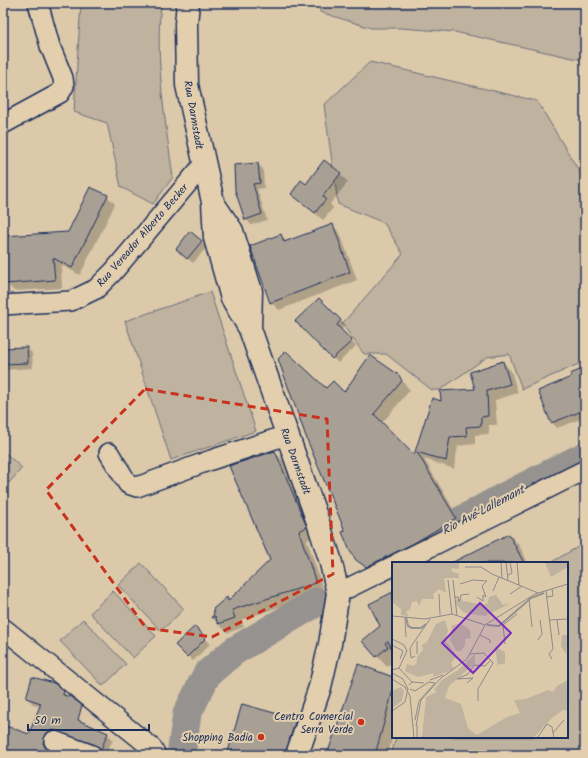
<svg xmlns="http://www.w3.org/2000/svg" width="588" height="758" font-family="Kalam,sans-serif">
	<rect width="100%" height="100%" fill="#dbc9aa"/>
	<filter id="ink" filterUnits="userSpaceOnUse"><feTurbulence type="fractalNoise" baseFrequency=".025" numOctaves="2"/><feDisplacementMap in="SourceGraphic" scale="8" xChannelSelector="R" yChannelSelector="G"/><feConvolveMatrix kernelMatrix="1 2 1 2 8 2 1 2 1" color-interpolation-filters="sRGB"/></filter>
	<g filter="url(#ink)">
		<path fill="#bfb29e" stroke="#6d707e" d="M81,3H161C155,60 165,120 173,177L153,204L121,187L107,123L74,112Z
			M319,3H585V65L582,60L455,32L400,28H371L320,12Z
			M370,62L537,101L585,181V358L581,363L522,389L509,354L487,357L440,390H432L386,354H364L342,324L403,254L384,223L338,204L324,105Z
			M210,292L256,431L171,460L125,321Z
			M3,451L22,468L9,483L3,478Z
			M585,543V755H391L396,737H567V563H550Z
			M141,563L184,609L161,631L118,585Z
			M113,591L156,636L133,658L90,613Z
			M83,619L126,664L103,686L60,641Z"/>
		<path fill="#0003" d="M258,164L263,169L264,188L257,189L267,220L251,225L246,219L235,166Z
			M340,174L348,182L330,204L333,208L323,220L292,194L306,185Z
			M107,196L115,204L80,275L61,265L62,288L14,291L6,283L3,237L69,233Z
			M332,225L340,233L357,280L279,310L271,302L281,235L287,242Z
			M191,233L207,247L193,263L182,254Z
			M319,299L345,325L341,330L356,346L338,363L296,321Z
			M27,348L32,353L33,368L3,370V349Z
			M286,353L326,390L333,383L344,394L370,356L398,376L410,390L382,423L414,456L432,399L442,403L441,392L476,390L471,372L503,362L511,371L518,393L495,400L497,425H489V434L475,435V444L458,446L454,469L424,459L464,527L397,563H393V565L376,575L366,569L364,567L370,570L371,569L360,563L351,550L344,533L346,532L309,442L279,359Z
			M585,369V423L581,419L557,428L552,422L573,378Z
			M274,452L284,461L315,537L307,540L324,592L241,620L244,627L228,633L212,618L227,598L229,601L271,561Z
			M509,535L519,545L528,563H454Z
			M393,593V661L387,667L364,641L381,626Z
			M195,628L210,644L193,661L177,645Z
			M393,678V736L388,755H328Z
			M63,692L71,699L72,704L60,737L50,745V751L52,755H3V733L29,735L41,707L34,705L27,698Z
			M74,719L108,734L113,740L106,753L102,750L77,740L72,735Z
			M295,720L306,730L298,755H228Z"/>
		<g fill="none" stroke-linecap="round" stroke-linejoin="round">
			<path stroke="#96928f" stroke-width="29" d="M422,542L502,498L585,456
				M181,755L187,714L207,674L234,651L317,602"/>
		</g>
		<path fill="#a9a095" stroke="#1b2f5e" d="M324,160L341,173L323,196L326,199L315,213L291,194L301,180L306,184Z
			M258,163L260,183L253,184L262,214L245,220L235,190L234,165Z
			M90,187L108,195L72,268L53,258L55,280L5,284L3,236L68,232Z
			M333,224L350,272L270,303L250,246L281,234L284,242Z
			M190,231L202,241L187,259L176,249Z
			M319,298L341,320L337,325L352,341L332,359L295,321Z
			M27,347L28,363L3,364V348Z
			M286,351L326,388L333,381L344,392L370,355L399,375L402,381L374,414L414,455L432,398L441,401L440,391L475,389L470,372L503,361L510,384L487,391L488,416L481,417V426L466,427L467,436L450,437L446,461L417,452L456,518L416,542L366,567L356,560L350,551L342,532L345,531L308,442L278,359Z
			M585,368V410L551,423L538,391L571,377L570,374Z
			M275,451L307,527L299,531L316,583L232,610L235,618L218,624L215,616L211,618L214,614L213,609L227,597L228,601L270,560L229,466Z
			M509,534L524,563H451Z
			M393,592V652L388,641L385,643L388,647L376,657L362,641L380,626L369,604Z
			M195,626L206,638L187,657L175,645Z
			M358,664L393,677V690L375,755H327Z
			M32,677L54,683L64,691L63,695L71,697L82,705L78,720L108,733L101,749L96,745L53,730L47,733L44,738L43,743L46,749L44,755H3V725L29,734L41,703L26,698Z
			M242,704L296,719L285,755H227Z"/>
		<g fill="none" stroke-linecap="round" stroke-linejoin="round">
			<defs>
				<path id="minor" d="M3,124L60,93L64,86L63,78L50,46L38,3
					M3,305L71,301L96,289L113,272L204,164
					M109,453L128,484L137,487L211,460L287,435
					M398,563L585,470
					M338,593L393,566
					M3,628L152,748L156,755
					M54,741L92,755"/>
				<path id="major" d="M188,3L186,24L187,85L213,202L215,238L232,298L250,329L318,522L330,559L338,593L330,644L320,687L297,755
					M213,203L232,231L251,291L250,328"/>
			</defs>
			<use href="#minor" stroke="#1b2f5e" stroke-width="22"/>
			<use href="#major" stroke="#1b2f5e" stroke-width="25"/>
			<use href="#minor" stroke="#e3cfad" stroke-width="19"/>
			<use href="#major" stroke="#e3cfad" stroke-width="22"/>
		</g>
	</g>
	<path fill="none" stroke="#c8321e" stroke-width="3" stroke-dasharray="8 5" stroke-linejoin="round" d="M145,389L327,419L333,574L212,637L146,628L46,490Z"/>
	<g fill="#c8321e" stroke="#e3cfad" stroke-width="1.5">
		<circle cx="361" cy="722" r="4"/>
		<circle cx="261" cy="737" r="4"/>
	</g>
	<g text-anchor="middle" stroke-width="4" stroke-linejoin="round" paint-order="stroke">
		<g font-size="11" fill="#1b2f5e" stroke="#e3cfad">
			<text transform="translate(194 115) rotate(80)" y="4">Rua Darmstadt</text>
			<text transform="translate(142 235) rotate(-49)" y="4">Rua Vereador Alberto Becker</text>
			<text transform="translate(296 461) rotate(70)" y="4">Rua Darmstadt</text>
		</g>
		<g font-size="11" fill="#1b2f5e" stroke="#e3cfad" text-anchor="end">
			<text x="353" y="720">Centro Comercial<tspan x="353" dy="13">Serra Verde</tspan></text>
			<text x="253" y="741">Shopping Badia</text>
		</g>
		<g font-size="12" font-style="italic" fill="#2d3e65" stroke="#e3cfad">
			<text transform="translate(483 510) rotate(-28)" y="4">Rio Avé‐Lallemant</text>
		</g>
	</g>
	<g transform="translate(392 562)">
		<rect width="176" height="176" fill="#dbc9aa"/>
		<path d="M0,0H67V7L60,6L59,9L67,12V16H52L54,31L47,27L41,32L42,37H30L27,44L25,39L20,40L18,48L14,49L16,54L9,53V47L0,40ZM153,0H176V5L159,15ZM104,33L111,43L119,41L93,54L72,51L64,42V36L67,41L69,36L71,39L91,43L96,41L97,35ZM53,58L56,69L53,78L65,94L59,101L62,107L41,115L42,111L26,115L13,109L15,102L22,104L25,100V95L31,88L30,83L35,80L44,62ZM69,62L78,68L79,76L73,77V83L69,89H64L58,78L60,63ZM170,73H176L174,92L169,84ZM103,85L113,90V101L106,103V106ZM83,92V101L57,124L53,136L69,142L76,166L83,172L85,173L115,155L128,151L122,138L134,137L156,128L161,130L165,124L176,118V148H171L160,156L141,176H30L34,135L45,130L42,128L50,118L66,108ZM9,125L12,129L10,139L0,146V129Z" fill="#bfb29e"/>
		<path fill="none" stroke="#96928f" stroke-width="2" d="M14,55L16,64L20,66H29L34,62M95,63L107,64L139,36L152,31"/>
		<path fill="none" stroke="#8e8b8c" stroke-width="1" d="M109,0L110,16M114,0L116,18M125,0L127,23M73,5H89L100,12L146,31M116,13L120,11L118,0M56,18L60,52M61,18L65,54M68,22L81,18L95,19M101,29L107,15M154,29L161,87L157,92L160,97M47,32L48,53M118,32L130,24M62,35H66L67,40L69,33L77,32M85,35L91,39V33L94,35L90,24L95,19M154,35L161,34L160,27M137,36L140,65M0,54L33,57L60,52L93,63M13,56L14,75M157,58L176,57M165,58L167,73M88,73L98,78V81M0,77L12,83L15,89L7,106L0,108M146,78L150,72L148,58M25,79V92M113,82L111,63L125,52M0,83L11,89L8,97M78,92L92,91L101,101L86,127V139M23,94L19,96L18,86L38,57M7,106L20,120M0,111L11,117L16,127L13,140L0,149M0,117L13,125L18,134L22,176M38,118L51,113M75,121L81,116L65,117L76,112L82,103L93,104L99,98M17,123L20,120L32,121M18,127L23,129L37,120L43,121L27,139L23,158M25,163V176M24,164L29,138L49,116L75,97L93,63L143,32L176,22M161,171L172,158M145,176L155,162L160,165L162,176"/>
		<path fill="#7b2cbf" fill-opacity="0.15" stroke="#7b2cbf" stroke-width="2" d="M88,41L119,71L81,111L50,81Z"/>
		<rect width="176" height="176" fill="none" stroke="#1b2f5e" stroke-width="2"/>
	</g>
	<rect width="588" height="758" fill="none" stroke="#e3cfad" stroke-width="16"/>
	<rect x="8" y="8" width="572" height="742" fill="none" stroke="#1b2f5e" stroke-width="1.5" filter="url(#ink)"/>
	<path d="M28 724v6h121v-6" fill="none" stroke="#1b2f5e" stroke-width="2"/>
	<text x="34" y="724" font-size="12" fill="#1b2f5e" stroke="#e3cfad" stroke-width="3" paint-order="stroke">50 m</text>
</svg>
